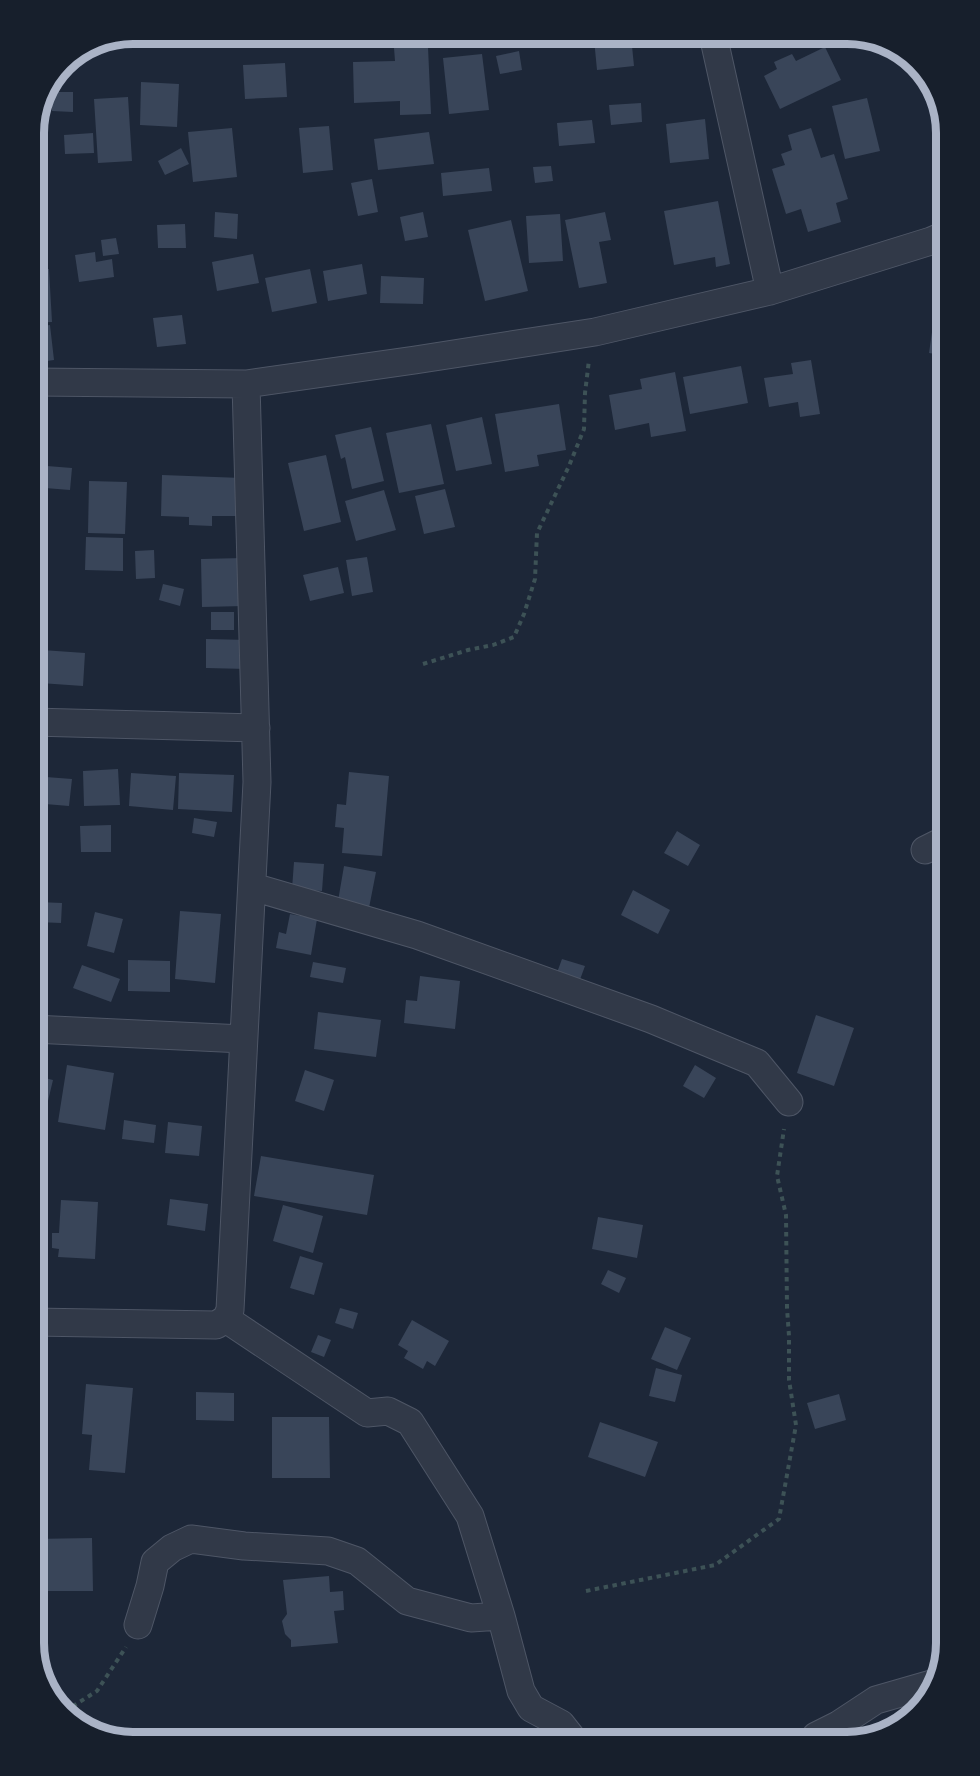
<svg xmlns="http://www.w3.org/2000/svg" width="980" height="1776" font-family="Helvetica,sans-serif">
	<rect width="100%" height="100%" fill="#1d2738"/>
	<path fill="#394559" d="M631,36L634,66L597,70L594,39Z
		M428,47L431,114L400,115V101L354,103L353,62L395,61L394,48Z
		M825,47L841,80L780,109L764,76L777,69L774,62L792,54L796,61Z
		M519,51L522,70L500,74L496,56Z
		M482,54L489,110L449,114L443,58Z
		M285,63L287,97L245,99L243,65Z
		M141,82L179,84L177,127L140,125Z
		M52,92H73V112L52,111Z
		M128,97L132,161L98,163L94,99Z
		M867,98L880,151L845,159L832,106Z
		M641,103L642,122L611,125L609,105Z
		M705,119L709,159L670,163L666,124Z
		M592,120L595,143L559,146L557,123Z
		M329,126L333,170L303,173L299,128Z
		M232,128L237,177L193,182L188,132Z
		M811,128L821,158L834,154L848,199L836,203L841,222L808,232L801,209L786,214L772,169L785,165L781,154L792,150L788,135Z
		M429,132L434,164L378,170L374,139Z
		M93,133L94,153L65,154L64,135Z
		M181,148L189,164L165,175L158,161Z
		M551,166L553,181L535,183L533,167Z
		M489,168L492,191L443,196L441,173Z
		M372,179L378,212L358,216L351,183Z
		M718,201L730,264L716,267L715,257L674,265L664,211Z
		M215,212L238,214L237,239L214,237Z
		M423,212L428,237L405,241L400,217Z
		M605,212L611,240L599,242L607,283L579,288L565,220Z
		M560,214L563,261L529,263L526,216Z
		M511,220L528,291L485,301L468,230Z
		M185,224L186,248H158L157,225Z
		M116,238L119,254L103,256L101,240Z
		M95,252L96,262L112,259L114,277L79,282L75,255Z
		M253,254L259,283L217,291L212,262Z
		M362,264L367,294L328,301L323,271Z
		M49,269L52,322L33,323V270Z
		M310,269L317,303L272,312L265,278Z
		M381,276L424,278L423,304L380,303Z
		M182,315L186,344L157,347L153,318Z
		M50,325L54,360L33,363V327Z
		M933,325L947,327V356L929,353Z
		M811,360L820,414L800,417L798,402L769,407L764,378L793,374L791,363Z
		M741,366L748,403L690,414L683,377Z
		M675,372L686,431L651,437L649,423L615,430L609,395L642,389L640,379Z
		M559,404L566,450L537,455L539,466L505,472L495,414Z
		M482,417L492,464L456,471L446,425Z
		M431,424L444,484L399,493L386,433Z
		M371,427L384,481L352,489L345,457L341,459L335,435Z
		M326,455L341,522L304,531L288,463Z
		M47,466L72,468L70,490L45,488Z
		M162,475L242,478L241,516H212V526L189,525V517L161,516Z
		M89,481L127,482L125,534L88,533Z
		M445,489L455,527L424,534L415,496Z
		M384,490L396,530L356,541L345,501Z
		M86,537L123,538V571L85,570Z
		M154,550L155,578L136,579L135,551Z
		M367,557L373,592L352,596L346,560Z
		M243,558L244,606L202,607L201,559Z
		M338,567L344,593L310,601L303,575Z
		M163,584L184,589L180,606L159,600Z
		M211,612H234V630H211Z
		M206,639L248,640L247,669L206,668Z
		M42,650L85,653L83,686L40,683Z
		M947,710V740L932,726Z
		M118,769L120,805L84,806L83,771Z
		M349,772L389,776L382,856L342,853L344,828L335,827L337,804L346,805Z
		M131,773L176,776L173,810L129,806Z
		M179,773L234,775L232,812L178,809Z
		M33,776L72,779L69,806L33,803Z
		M194,818L217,822L214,837L192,833Z
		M111,825V852H81L80,826Z
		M677,831L700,845L688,866L664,853Z
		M294,862L324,864L322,891L292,889Z
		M344,866L376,872L369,908L338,901Z
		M633,890L670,910L658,934L621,915Z
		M38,902L62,903L61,923L37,922Z
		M180,911L221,914L215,983L175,979Z
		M95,912L123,919L114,953L87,946Z
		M290,914L317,919L311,955L276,948L279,932L286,934Z
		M562,959L585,966L578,985L555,978Z
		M128,960L170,961V992L128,991Z
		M313,962L346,968L343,983L310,977Z
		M82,965L120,979L111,1002L73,988Z
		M420,976L460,981L455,1029L404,1023L406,1000L417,1001Z
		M318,1012L381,1020L376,1057L314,1049Z
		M816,1015L854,1028L834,1086L797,1073Z
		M67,1065L114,1073L105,1130L58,1122Z
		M695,1065L716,1078L704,1098L683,1086Z
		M305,1070L334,1080L324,1111L295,1101Z
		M33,1075L53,1080L38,1143L33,1142Z
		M124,1120L156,1125L154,1143L122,1139Z
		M168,1122L202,1126L199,1156L165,1153Z
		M261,1156L374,1175L367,1215L254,1196Z
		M33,1198L47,1200L42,1231L33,1230Z
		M170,1199L208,1204L205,1231L167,1225Z
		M61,1200L98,1202L95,1259L58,1257L59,1249L52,1248V1233H59Z
		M283,1205L323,1216L313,1253L273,1241Z
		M598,1217L643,1225L637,1258L592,1249Z
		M300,1256L323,1263L314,1295L290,1288Z
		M608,1270L626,1278L619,1293L601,1284Z
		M340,1308L358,1313L353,1329L335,1323Z
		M412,1320L449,1341L435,1366L427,1361L423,1369L404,1358L408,1351L398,1345Z
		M665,1327L691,1338L677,1370L651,1359Z
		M318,1335L331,1340L324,1357L311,1352Z
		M656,1368L682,1375L675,1402L649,1396Z
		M86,1384L133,1388L125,1473L89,1470L92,1435L82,1434Z
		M196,1392L234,1393V1421L196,1420Z
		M839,1394L846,1420L815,1429L807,1403Z
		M272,1417H329L330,1478H272Z
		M600,1422L658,1442L645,1477L588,1457Z
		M92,1538L93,1591H33V1539Z
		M329,1576L330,1592L343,1591L344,1610L334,1611L338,1643L291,1647V1640L285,1634L282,1621L287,1614L283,1580Z"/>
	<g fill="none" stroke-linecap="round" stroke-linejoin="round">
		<defs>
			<path id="minor" d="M713,35L770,291
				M33,382L246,384L415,360L595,332L770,291L931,241L947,234
				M33,722L256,728
				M925,850L947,839
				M253,887L417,935L651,1019L757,1063L789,1102
				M33,1029L243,1039
				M226,1319L367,1413L388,1411L410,1422L470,1516L501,1616L521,1691L531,1708L561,1724L572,1738
				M33,1322L216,1325L226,1319L230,1310L257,782L246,384
				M138,1625L150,1586L155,1562L172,1548L191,1539L244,1546L328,1551L357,1561L407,1601L471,1618L501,1616
				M816,1736L838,1725L876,1700L935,1683"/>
		</defs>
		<use href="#minor" stroke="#4e5666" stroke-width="29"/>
		<path stroke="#3d5256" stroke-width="4" stroke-dasharray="4.5 4.5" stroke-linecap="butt" d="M423,664L468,650L493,645L514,637L524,614L535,579L537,533L569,466L584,429L585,393L589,360
			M586,1591L715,1565L779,1519L796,1425L789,1380V1336L787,1308L786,1215L777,1176L784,1129
			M65,1711L97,1691L126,1647"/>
		<use href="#minor" stroke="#313948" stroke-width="27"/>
	</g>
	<path d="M0 0H980V1776H0ZM133 44H847A89 89 0 0 1 936 133V1643A89 89 0 0 1 847 1732H133A89 89 0 0 1 44 1643V133A89 89 0 0 1 133 44Z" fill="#171f2c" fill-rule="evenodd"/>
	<path fill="none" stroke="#aab3c6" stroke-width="8" d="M133 44H847A89 89 0 0 1 936 133V1643A89 89 0 0 1 847 1732H133A89 89 0 0 1 44 1643V133A89 89 0 0 1 133 44Z"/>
</svg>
